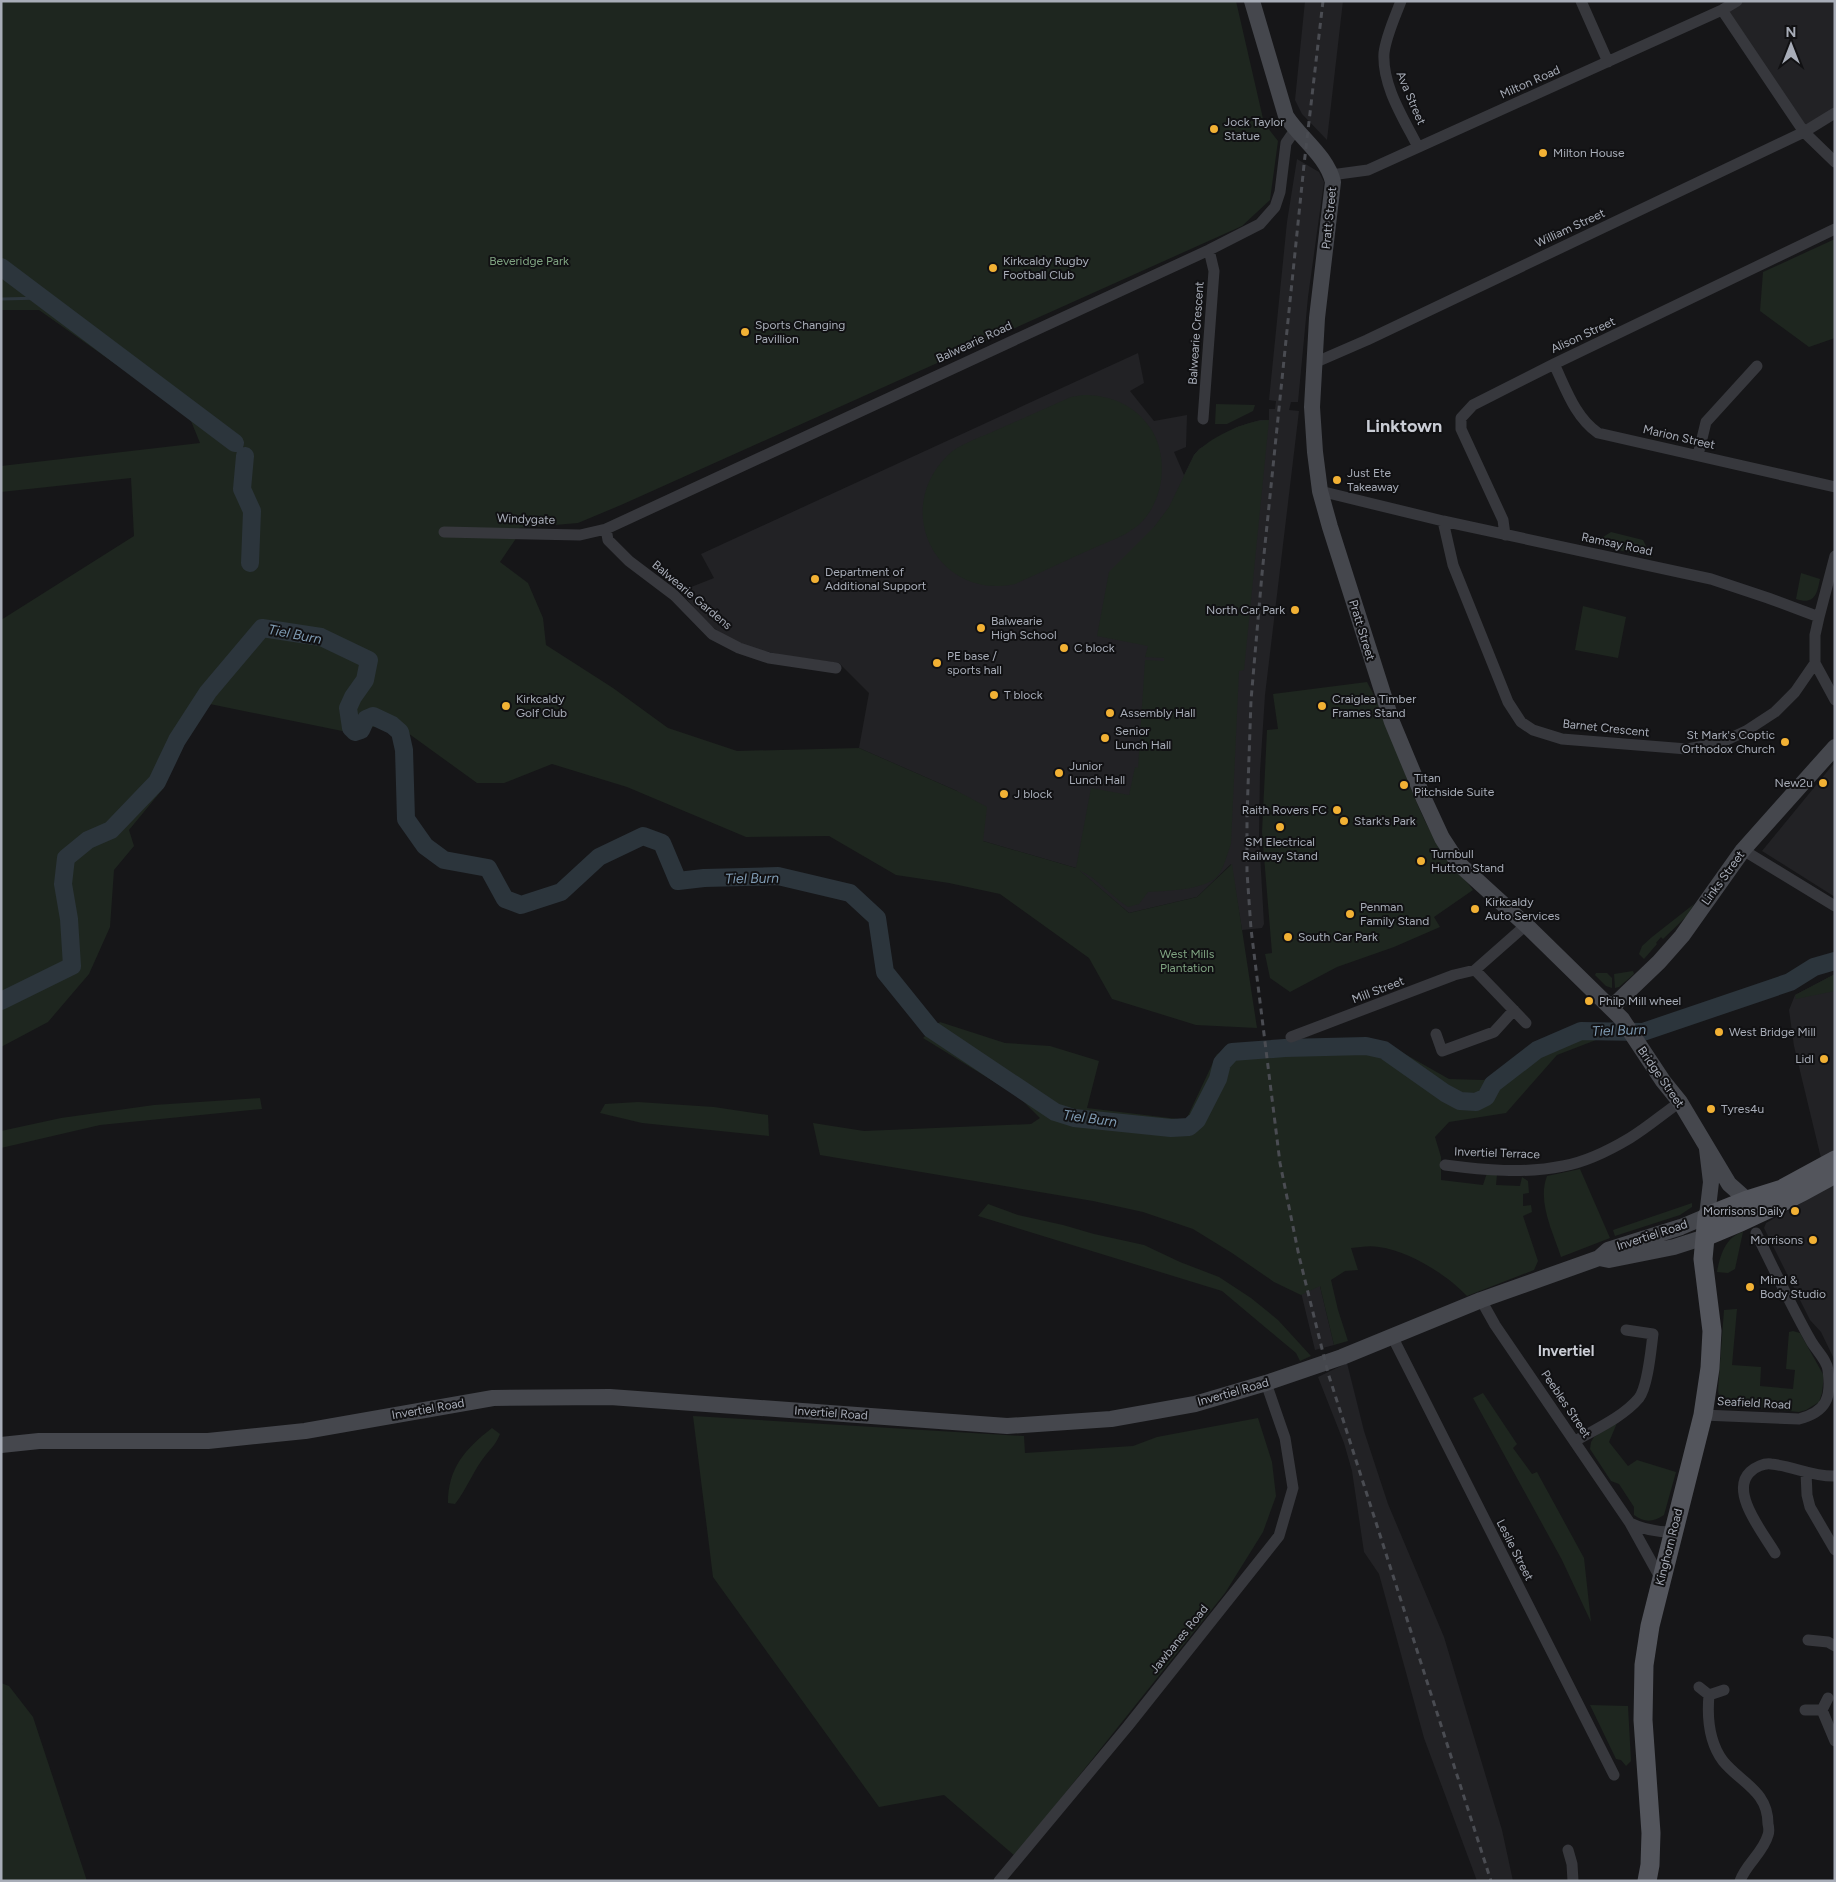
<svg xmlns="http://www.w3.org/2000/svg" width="1836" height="1882" font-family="Figtree,sans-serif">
	<rect width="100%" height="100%" fill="#161618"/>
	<path fill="#222225" d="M1305,1H1343L1327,140L1302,114L1295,100Z
		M1744,1H1835V107L1806,126L1727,11Z
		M1297,159L1319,172L1324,182L1308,297L1298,402H1291L1289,410L1299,411L1265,695L1260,772L1259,836L1264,924L1262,928L1242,930L1231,864L1197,897L1129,913L1076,868L983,841L957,791L859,748L869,693L839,663L781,655L753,648L727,638L701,618L681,591L714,578L701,554L1138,353L1144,383L1130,391L1154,421L1187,415L1186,447L1174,452L1184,475L1194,455L1199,449L1237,427L1260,420H1269V409H1275L1276,401L1269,400L1287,222Z
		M1835,762V897L1762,851Z
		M1835,974V1150L1821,1158L1794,1046L1789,1010L1795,995Z
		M1835,1184V1361L1821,1332L1810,1320L1764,1228L1766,1223Z
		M1298,1280L1319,1282L1334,1345L1315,1350Z
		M1347,1363L1364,1431L1388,1504L1444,1637L1502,1830L1513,1881H1477L1424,1738L1379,1574L1364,1552L1352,1471L1344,1443L1318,1377Z"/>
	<path fill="#1e261f" d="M1,1H1236L1264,123L1278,141L1270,200L1242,226L621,505L578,523L519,528L517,537L500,562L528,583L543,618L546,645L613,688L668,728L737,751L859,748L957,791L987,807L983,841L1076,868L1091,788L1129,795L1135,767L1138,768L1145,660L1164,661V658L1145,657L1148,646L1097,636L1109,572L1154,527L1169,507L1194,455C1209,438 1245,420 1269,420L1244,670L1239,671L1231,844C1227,854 1225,865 1219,874C1209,890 1166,891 1148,892L1139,904L1128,907C1111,896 1097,878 1079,870L1129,913L1197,897L1232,864L1257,1028L1196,1025L1112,999L1089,958L1000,894L949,883L896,875L829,836L746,837L627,787L552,764L504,783H477L401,728L377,726L352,733L205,703L162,790L129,830L134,846L114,870L110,927L89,974L48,1022L1,1047V620L134,536L131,478L1,492V466L200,443L189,416L39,310H1Z
		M1835,239V338L1809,347L1760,311L1763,272Z
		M1083,395C1111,395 1135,405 1151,429C1171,460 1163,512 1130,531C1120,538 1107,542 1096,547C1069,559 1042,572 1015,584C939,601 891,512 947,456C958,445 976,439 990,433C1017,421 1044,409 1071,397Z
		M1216,404L1255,405L1253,411L1227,424H1215Z
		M1611,532L1643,540L1652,558L1592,544Z
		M1801,573L1820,579C1817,595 1814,605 1796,599Z
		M1583,606L1626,617L1618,658L1575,650Z
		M1367,682C1390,723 1401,768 1420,810C1432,840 1454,865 1473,890L1434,917L1440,927L1394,947L1337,967L1290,992L1270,978L1265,954L1272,953L1262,832L1267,730L1278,729L1273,694Z
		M1694,904L1687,916L1663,939L1661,937L1656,943L1657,944L1644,959L1639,954L1642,946L1652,937Z
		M1633,971L1634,974L1619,987L1615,988L1614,974Z
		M1596,973H1607L1612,978V988L1606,986L1595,975Z
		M1835,974V991L1796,999L1795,995Z
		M940,1022L1005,1043L1050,1046L1099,1061L1087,1108L1186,1120L1217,1054L1232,1049L1358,1040L1389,1045L1449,1079L1484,1080L1547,1037L1600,1024L1596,1040L1557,1055L1506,1113L1449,1122L1435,1137L1441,1157V1180L1483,1185L1487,1173L1497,1174L1496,1185L1520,1186L1522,1177L1528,1181L1529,1193L1523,1194V1206L1531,1205L1532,1212L1523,1216L1538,1261L1534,1270L1467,1296C1446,1274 1409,1251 1379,1247C1370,1245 1360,1247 1351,1248L1358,1270L1345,1271L1331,1280L1338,1310L1348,1341L1334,1345L1320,1286L1301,1295L1274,1282L1232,1253L1193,1229L1143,1212L1093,1201L820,1155L813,1123L864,1131L1031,1124L1040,1118L1019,1097L923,1038Z
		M260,1098L262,1109L100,1125L1,1148V1131L61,1118L154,1105Z
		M638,1102L714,1107L768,1115L769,1136L642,1123L600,1113L605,1104Z
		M1580,1169L1610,1238L1561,1257C1553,1232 1537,1202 1547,1176Z
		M1692,1203V1207L1680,1215L1615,1236L1613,1230Z
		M988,1204L1018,1215L1063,1225L1094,1234L1144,1245L1180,1262L1219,1277L1251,1298L1278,1320L1311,1356L1300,1361L1296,1353L1222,1291L978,1216Z
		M1743,1232L1735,1269L1728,1273L1717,1272C1720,1256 1725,1237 1743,1232Z
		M1736,1309H1737L1732,1365L1761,1367L1760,1386L1793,1389L1795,1370L1786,1369L1789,1332L1793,1331L1800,1333L1824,1376L1822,1393L1819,1402L1806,1410L1799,1412L1726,1405L1719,1396L1718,1390L1724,1310Z
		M1483,1393L1517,1444L1513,1448L1532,1474L1537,1472L1584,1558L1591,1622L1562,1560L1473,1398Z
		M693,1416L1024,1436L1025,1453L1133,1446L1157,1437L1258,1418L1272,1462L1276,1496L1263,1532L1225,1593L1015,1856L944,1795L879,1807L713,1577Z
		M1617,1423L1609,1442L1628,1466L1637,1460L1676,1472L1664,1515C1653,1522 1645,1523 1634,1515V1507L1619,1484L1611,1481L1590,1449L1591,1442L1594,1437Z
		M492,1428L500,1434C496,1445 489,1450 482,1460C472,1474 466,1490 455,1504L448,1503C448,1468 465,1449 492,1428Z
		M1,1683L9,1686L33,1717L87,1881H1V1745L3,1744L1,1743Z
		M1590,1705L1628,1706L1631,1761L1626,1766L1621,1760L1616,1759Z"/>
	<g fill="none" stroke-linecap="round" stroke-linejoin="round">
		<path stroke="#2c353c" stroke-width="3" d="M1,299L42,298"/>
		<path stroke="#2c353c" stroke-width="18" d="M1,267L235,443
			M245,456L242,489L252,511L250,563
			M1,1001L72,966L69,919L63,884L66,858L88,840L111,830L157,782L177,740L208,692L262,628L321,637L369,660L365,680L353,697L348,708L351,728L355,732L361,730L366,719L373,716L392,725L400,732L404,750L406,819L425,846L444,860L488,868L505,899L521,905L561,892L599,857L643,836L662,843L678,881L704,878L778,876L850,893L877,918L885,972L931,1029L1055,1112L1074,1118L1171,1128L1189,1127L1197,1120L1218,1079L1222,1063L1232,1052L1285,1048L1366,1046L1384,1050L1445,1093L1460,1101L1476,1102L1486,1097L1493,1084L1537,1050L1581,1031L1643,1032L1790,982L1814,967L1835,961"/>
		<path stroke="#37383d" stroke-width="11" d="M1401,1C1395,17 1386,36 1384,53C1382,86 1404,119 1418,147
			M1581,1L1608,62
			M1722,10L1804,132L1835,162
			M1331,175L1368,170L1722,10L1737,1
			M1314,363L1367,340L1804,132L1835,113
			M1554,364C1566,389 1575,417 1598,433L1835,487
			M1203,419L1214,271L1209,250
			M1698,455L1706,422L1757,366
			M1320,491L1443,521L1711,579L1768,598L1819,617L1815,635V663L1835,700
			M1443,521L1453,565L1508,702L1521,722L1533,730L1562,739L1687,749L1720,743L1746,731L1775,712L1795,692L1815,663
			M606,529L608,540L629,561L674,595L712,634L739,648L769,658L836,668
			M444,532L580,535L606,529L1209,250L1260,224L1275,207L1280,192L1286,143L1295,130
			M1505,535L1503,520L1461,429V418L1473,405L1554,364L1835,229
			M1819,617L1835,556
			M1743,850L1835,906
			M1475,970L1526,1023
			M1436,1034L1442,1051L1494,1032L1514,1010
			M1291,1037L1454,975L1475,970L1526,925
			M1445,1165C1483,1170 1525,1174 1563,1166C1586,1162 1610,1150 1630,1138C1648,1127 1664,1113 1680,1102
			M1481,1300L1495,1325L1630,1523L1661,1579
			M1392,1336L1614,1775
			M1703,1415L1799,1419C1826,1412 1832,1398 1828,1370C1827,1360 1816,1350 1811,1341C1791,1306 1774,1269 1756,1233
			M1575,1441C1596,1429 1623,1417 1639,1398C1648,1386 1651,1349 1653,1334L1626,1330
			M1806,1472L1807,1495L1810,1507L1835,1550
			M1630,1523C1644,1530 1657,1532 1673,1532
			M1775,1553C1764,1534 1729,1492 1750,1472C1755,1467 1764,1463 1771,1464C1793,1466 1813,1477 1835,1476
			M1808,1640L1828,1642L1835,1646
			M1699,1687L1709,1695L1724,1690
			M1709,1695C1707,1717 1709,1742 1723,1761C1741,1783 1768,1791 1768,1824C1769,1828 1769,1832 1768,1835C1763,1853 1746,1864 1740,1881
			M1805,1710H1822L1828,1698
			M1822,1710L1835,1741
			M1568,1850L1572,1864L1573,1881
			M999,1881L1128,1726L1279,1536L1293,1488L1285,1438L1266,1383"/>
		<path stroke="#45474d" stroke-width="16" d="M1252,1L1286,116C1300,138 1327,156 1333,182L1317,318L1312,407L1315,452L1320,491L1330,527L1392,722L1424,799L1442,838L1459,864L1526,925L1622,1019L1663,1081L1680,1102L1729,1184L1747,1200
			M1611,1008L1659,962L1682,936L1743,850L1835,747
			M1599,1258L1609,1260L1674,1247L1705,1237
			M1,1445L39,1441H208L305,1431L493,1398L610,1397L1007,1426L1111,1419L1195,1404L1266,1383L1342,1357L1481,1300L1599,1258L1608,1250L1681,1227L1707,1216L1711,1182L1707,1149"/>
		<path stroke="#53555c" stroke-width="19" d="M1707,1216L1747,1200L1782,1189L1835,1160
			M1705,1237C1750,1219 1793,1198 1835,1174
			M1647,1881L1650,1865L1651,1833L1643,1720L1644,1665L1650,1626L1703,1415L1710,1368L1712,1331L1703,1259L1707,1216"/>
		<path stroke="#4a4c52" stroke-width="3" stroke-dasharray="6 5" stroke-linecap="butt" d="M1323,1L1304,165L1262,574L1251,700L1247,816V872L1251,929L1280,1163L1299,1256L1328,1373L1491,1881"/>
	</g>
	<g fill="#f2b134" stroke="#111113" stroke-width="2">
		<circle cx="1214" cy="129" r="5"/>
		<circle cx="1543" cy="153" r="5"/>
		<circle cx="993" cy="268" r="5"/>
		<circle cx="745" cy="332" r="5"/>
		<circle cx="1337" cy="480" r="5"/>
		<circle cx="815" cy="579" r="5"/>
		<circle cx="1295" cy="610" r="5"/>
		<circle cx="981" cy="628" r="5"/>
		<circle cx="1064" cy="648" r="5"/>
		<circle cx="937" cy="663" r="5"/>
		<circle cx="994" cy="695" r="5"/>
		<circle cx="506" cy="706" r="5"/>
		<circle cx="1322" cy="706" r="5"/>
		<circle cx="1110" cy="713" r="5"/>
		<circle cx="1105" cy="738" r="5"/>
		<circle cx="1785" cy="742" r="5"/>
		<circle cx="1059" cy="773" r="5"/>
		<circle cx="1823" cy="783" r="5"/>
		<circle cx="1404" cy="785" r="5"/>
		<circle cx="1004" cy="794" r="5"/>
		<circle cx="1337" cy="810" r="5"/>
		<circle cx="1344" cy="821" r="5"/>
		<circle cx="1280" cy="827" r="5"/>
		<circle cx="1421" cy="861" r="5"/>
		<circle cx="1475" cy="909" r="5"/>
		<circle cx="1350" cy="914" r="5"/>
		<circle cx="1288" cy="937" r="5"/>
		<circle cx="1589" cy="1001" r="5"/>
		<circle cx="1719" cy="1032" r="5"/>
		<circle cx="1824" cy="1059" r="5"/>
		<circle cx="1711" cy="1109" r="5"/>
		<circle cx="1795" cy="1211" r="5"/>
		<circle cx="1813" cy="1240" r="5"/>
		<circle cx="1750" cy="1287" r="5"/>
	</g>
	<g text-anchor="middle" stroke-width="4" stroke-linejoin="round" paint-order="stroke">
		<g font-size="12" fill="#a8adb8" stroke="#111113">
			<text transform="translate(1530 82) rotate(-24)" y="4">Milton Road</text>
			<text transform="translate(1411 98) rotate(67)" y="4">Ava Street</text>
			<text transform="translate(1329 218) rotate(-84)" y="4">Pratt Street</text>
			<text transform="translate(1570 228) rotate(-25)" y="4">William Street</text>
			<text transform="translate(1196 333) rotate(-86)" y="4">Balwearie Crescent</text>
			<text transform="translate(1583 335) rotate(-25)" y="4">Alison Street</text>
			<text transform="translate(974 342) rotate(-25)" y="4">Balwearie Road</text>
			<text transform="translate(1679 437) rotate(13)" y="4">Marion Street</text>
			<text transform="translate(526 519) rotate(2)" y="4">Windygate</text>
			<text transform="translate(1617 544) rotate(12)" y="4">Ramsay Road</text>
			<text transform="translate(692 595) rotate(40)" y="4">Balwearie Gardens</text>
			<text transform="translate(1362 630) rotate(73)" y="4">Pratt Street</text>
			<text transform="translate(1606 728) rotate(6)" y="4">Barnet Crescent</text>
			<text transform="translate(1723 878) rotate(-54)" y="4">Links Street</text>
			<text transform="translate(1378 990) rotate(-21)" y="4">Mill Street</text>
			<text transform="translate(1661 1077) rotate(55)" y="4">Bridge Street</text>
			<text transform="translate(1497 1153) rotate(2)" y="4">Invertiel Terrace</text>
			<text transform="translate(1652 1235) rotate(-18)" y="4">Invertiel Road</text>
			<text transform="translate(1233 1392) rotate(-16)" y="4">Invertiel Road</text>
			<text transform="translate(1754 1403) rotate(3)" y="4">Seafield Road</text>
			<text transform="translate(1566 1404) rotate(56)" y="4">Peebles Street</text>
			<text transform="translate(428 1409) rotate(-10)" y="4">Invertiel Road</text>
			<text transform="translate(831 1413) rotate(4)" y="4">Invertiel Road</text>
			<text transform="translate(1669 1547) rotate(-76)" y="4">Kinghorn Road</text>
			<text transform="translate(1515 1550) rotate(63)" y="4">Leslie Street</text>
			<text transform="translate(1179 1639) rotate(-51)" y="4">Jawbanes Road</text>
		</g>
		<g font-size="12" fill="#a8adb8" stroke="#111113" text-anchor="start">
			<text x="1224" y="126">Jock Taylor<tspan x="1224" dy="14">Statue</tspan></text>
			<text x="1553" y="157">Milton House</text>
			<text x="1003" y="265">Kirkcaldy Rugby<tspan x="1003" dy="14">Football Club</tspan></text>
			<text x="755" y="329">Sports Changing<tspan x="755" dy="14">Pavillion</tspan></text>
			<text x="1347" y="477">Just Ete<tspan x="1347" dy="14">Takeaway</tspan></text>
			<text x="825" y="576">Department of<tspan x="825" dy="14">Additional Support</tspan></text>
			<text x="1285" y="614" text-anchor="end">North Car Park</text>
			<text x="991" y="625">Balwearie<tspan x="991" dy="14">High School</tspan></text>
			<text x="1074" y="652">C block</text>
			<text x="947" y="660">PE base /<tspan x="947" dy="14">sports hall</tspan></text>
			<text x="1004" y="699">T block</text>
			<text x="516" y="703">Kirkcaldy<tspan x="516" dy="14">Golf Club</tspan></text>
			<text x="1332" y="703">Craiglea Timber<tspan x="1332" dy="14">Frames Stand</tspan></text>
			<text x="1120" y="717">Assembly Hall</text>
			<text x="1115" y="735">Senior<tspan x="1115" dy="14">Lunch Hall</tspan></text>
			<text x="1775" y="739" text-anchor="end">St Mark's Coptic<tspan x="1775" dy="14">Orthodox Church</tspan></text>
			<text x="1069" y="770">Junior<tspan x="1069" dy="14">Lunch Hall</tspan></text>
			<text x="1414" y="782">Titan<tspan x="1414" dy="14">Pitchside Suite</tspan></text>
			<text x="1813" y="787" text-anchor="end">New2u</text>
			<text x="1014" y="798">J block</text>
			<text x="1327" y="814" text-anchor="end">Raith Rovers FC</text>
			<text x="1354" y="825">Stark's Park</text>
			<text x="1280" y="846" text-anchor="middle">SM Electrical<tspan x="1280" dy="14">Railway Stand</tspan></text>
			<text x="1431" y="858">Turnbull<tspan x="1431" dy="14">Hutton Stand</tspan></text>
			<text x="1485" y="906">Kirkcaldy<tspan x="1485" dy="14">Auto Services</tspan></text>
			<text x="1360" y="911">Penman<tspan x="1360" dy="14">Family Stand</tspan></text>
			<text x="1298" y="941">South Car Park</text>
			<text x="1599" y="1005">Philp Mill wheel</text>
			<text x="1729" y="1036">West Bridge Mill</text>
			<text x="1814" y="1063" text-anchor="end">Lidl</text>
			<text x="1721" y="1113">Tyres4u</text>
			<text x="1785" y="1215" text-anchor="end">Morrisons Daily</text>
			<text x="1803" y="1244" text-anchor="end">Morrisons</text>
			<text x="1760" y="1284">Mind &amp;<tspan x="1760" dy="14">Body Studio</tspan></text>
		</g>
		<g font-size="12" fill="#7fa381" stroke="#111113">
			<text x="529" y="265">Beveridge Park</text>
			<text x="1187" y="958">West Mills<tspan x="1187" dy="14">Plantation</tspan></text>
		</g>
		<g font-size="14" font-style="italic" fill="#7f9bb3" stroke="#111113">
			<text transform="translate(295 634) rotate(11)" y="5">Tiel Burn</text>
			<text transform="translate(752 878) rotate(-1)" y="5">Tiel Burn</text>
			<text transform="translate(1619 1030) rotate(-2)" y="5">Tiel Burn</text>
			<text transform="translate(1090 1118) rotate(8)" y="5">Tiel Burn</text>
		</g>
		<g font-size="15" font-weight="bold" fill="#c9ccd4" stroke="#111113">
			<text x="1566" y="1356">Invertiel</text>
		</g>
		<g font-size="18" font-weight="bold" fill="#c9ccd4" stroke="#111113">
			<text x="1404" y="432">Linktown</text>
		</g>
	</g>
	<rect width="1836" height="1882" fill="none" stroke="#a8adb8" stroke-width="5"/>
	<g transform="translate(1791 45)" stroke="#111113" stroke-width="4" paint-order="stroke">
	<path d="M0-4L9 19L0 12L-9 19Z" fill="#a8adb8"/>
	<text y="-8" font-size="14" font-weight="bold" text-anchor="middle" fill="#a8adb8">N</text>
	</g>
</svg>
